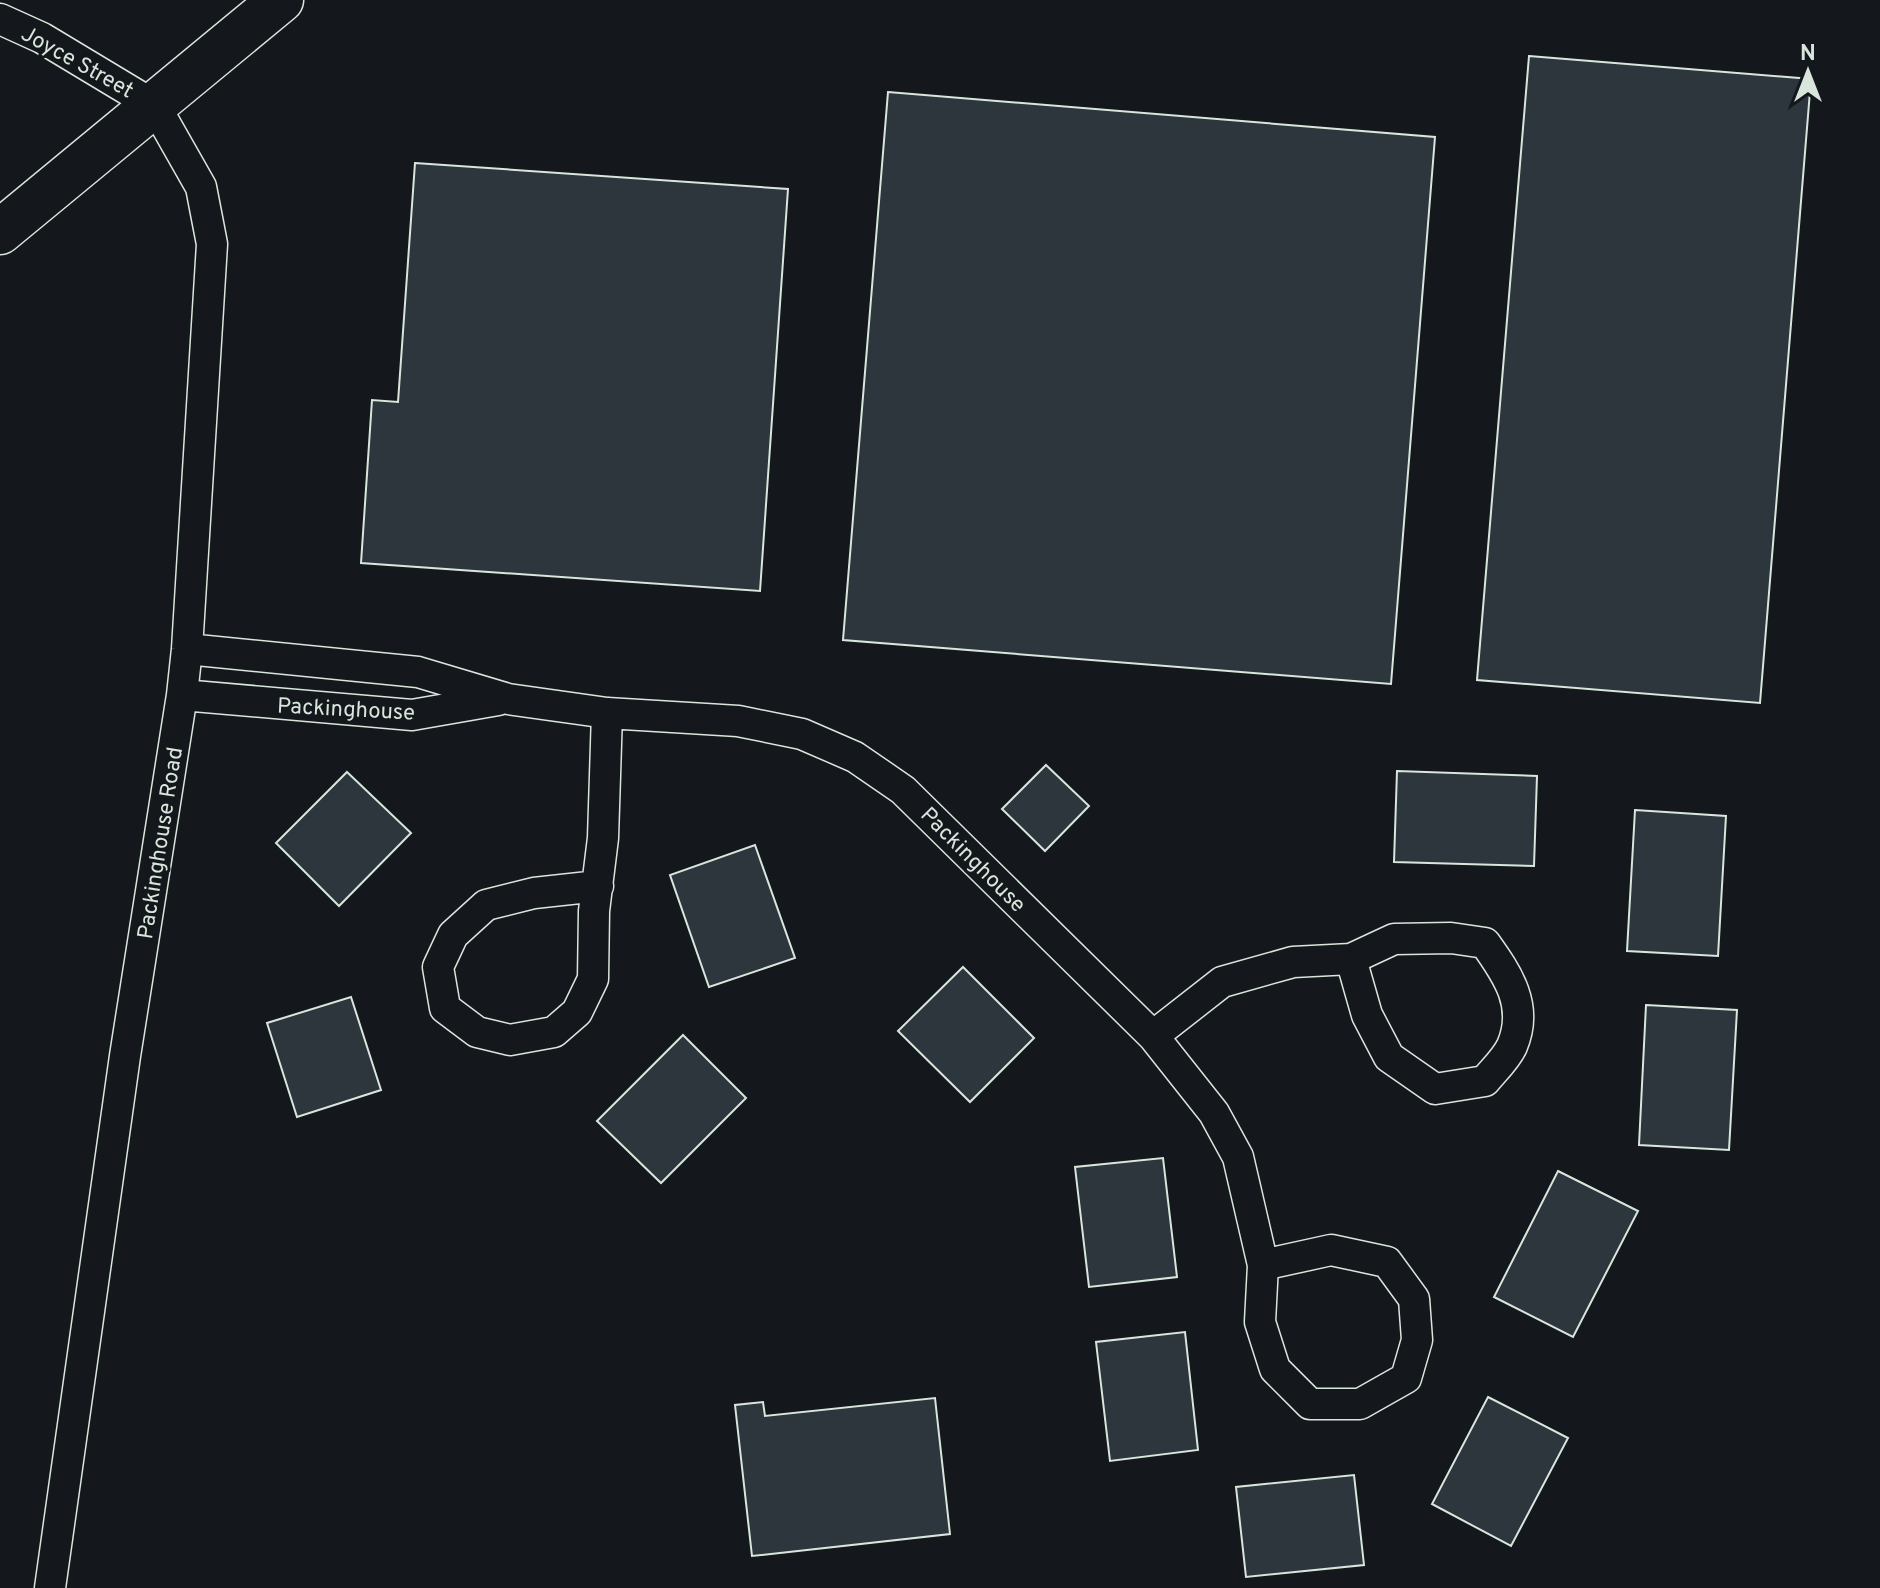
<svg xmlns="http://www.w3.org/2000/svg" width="1880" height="1588" font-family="Overpass,sans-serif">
	<rect width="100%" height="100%" fill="#14181c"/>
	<path fill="#2c363c" stroke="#d8e6dc" stroke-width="2" d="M1529,56L1811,79L1760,703L1477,680Z
		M888,92L1435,137L1391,684L843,640Z
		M415,163L788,189L760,591L361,563L372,400L398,402Z
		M1046,765L1089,806L1045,851L1002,809Z
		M1397,771L1537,776L1534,866L1394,862Z
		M347,772L411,833L339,906L276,843Z
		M1635,810L1726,816L1718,956L1627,951Z
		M755,845L795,958L709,987L670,875Z
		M963,967L1034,1038L970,1102L898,1031Z
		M351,997L381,1090L297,1117L267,1023Z
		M1646,1005L1737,1010L1729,1150L1639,1145Z
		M683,1035L746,1098L661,1183L597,1121Z
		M1163,1158L1177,1277L1089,1287L1075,1167Z
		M1558,1171L1638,1211L1573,1337L1494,1297Z
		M1185,1332L1198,1450L1110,1461L1096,1342Z
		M1488,1397L1568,1438L1511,1546L1432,1504Z
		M935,1398L950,1534L752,1556L735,1405L763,1402L765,1416Z
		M1354,1475L1364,1565L1246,1577L1236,1487Z"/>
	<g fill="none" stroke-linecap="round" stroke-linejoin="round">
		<defs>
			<path id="street" d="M0,19L42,38L155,106L201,187L212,244L187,649L182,695L125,1056L50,1588
				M187,649L418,672L508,699L607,713L738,721L802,734L855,757L903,790L1153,1036L1214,1113L1238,1157L1263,1265
				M182,695L412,715L498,700
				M598,886L534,893L486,905L453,935L438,967L445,1008L477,1032L510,1040L554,1032L577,1012L593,979L594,911L603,838L607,713
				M1153,1036L1222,982L1293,962L1351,959L1394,939L1451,938L1485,943C1508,975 1529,1006 1512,1046C1506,1059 1493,1071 1485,1081L1435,1089L1389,1057L1367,1015L1351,959
				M1331,1250L1387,1262L1414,1299L1417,1340L1406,1378L1360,1404H1310L1275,1369L1260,1322L1263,1265Z"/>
			<path id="primary" d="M0,232L281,0"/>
		</defs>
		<use href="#street" stroke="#d8e6dc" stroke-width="33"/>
		<use href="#primary" stroke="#d8e6dc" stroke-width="47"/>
		<use href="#street" stroke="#14181c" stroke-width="30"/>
		<use href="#primary" stroke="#14181c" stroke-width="44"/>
	</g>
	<g text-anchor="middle" stroke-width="6" stroke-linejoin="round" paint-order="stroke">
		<g font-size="22" fill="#d8e6dc" stroke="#14181c">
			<text transform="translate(78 61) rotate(29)" y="8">Joyce Street</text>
			<text transform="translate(346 708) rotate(3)" y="8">Packinghouse</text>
			<text transform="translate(159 843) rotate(-81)" y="8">Packinghouse Road</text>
			<text transform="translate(974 859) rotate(45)" y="8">Packinghouse</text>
		</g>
	</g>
	<g transform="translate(1808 72)" stroke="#14181c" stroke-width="6" paint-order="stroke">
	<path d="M0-6L14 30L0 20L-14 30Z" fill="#d8e6dc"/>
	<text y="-12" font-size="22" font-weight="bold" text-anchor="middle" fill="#d8e6dc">N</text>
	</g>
</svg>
